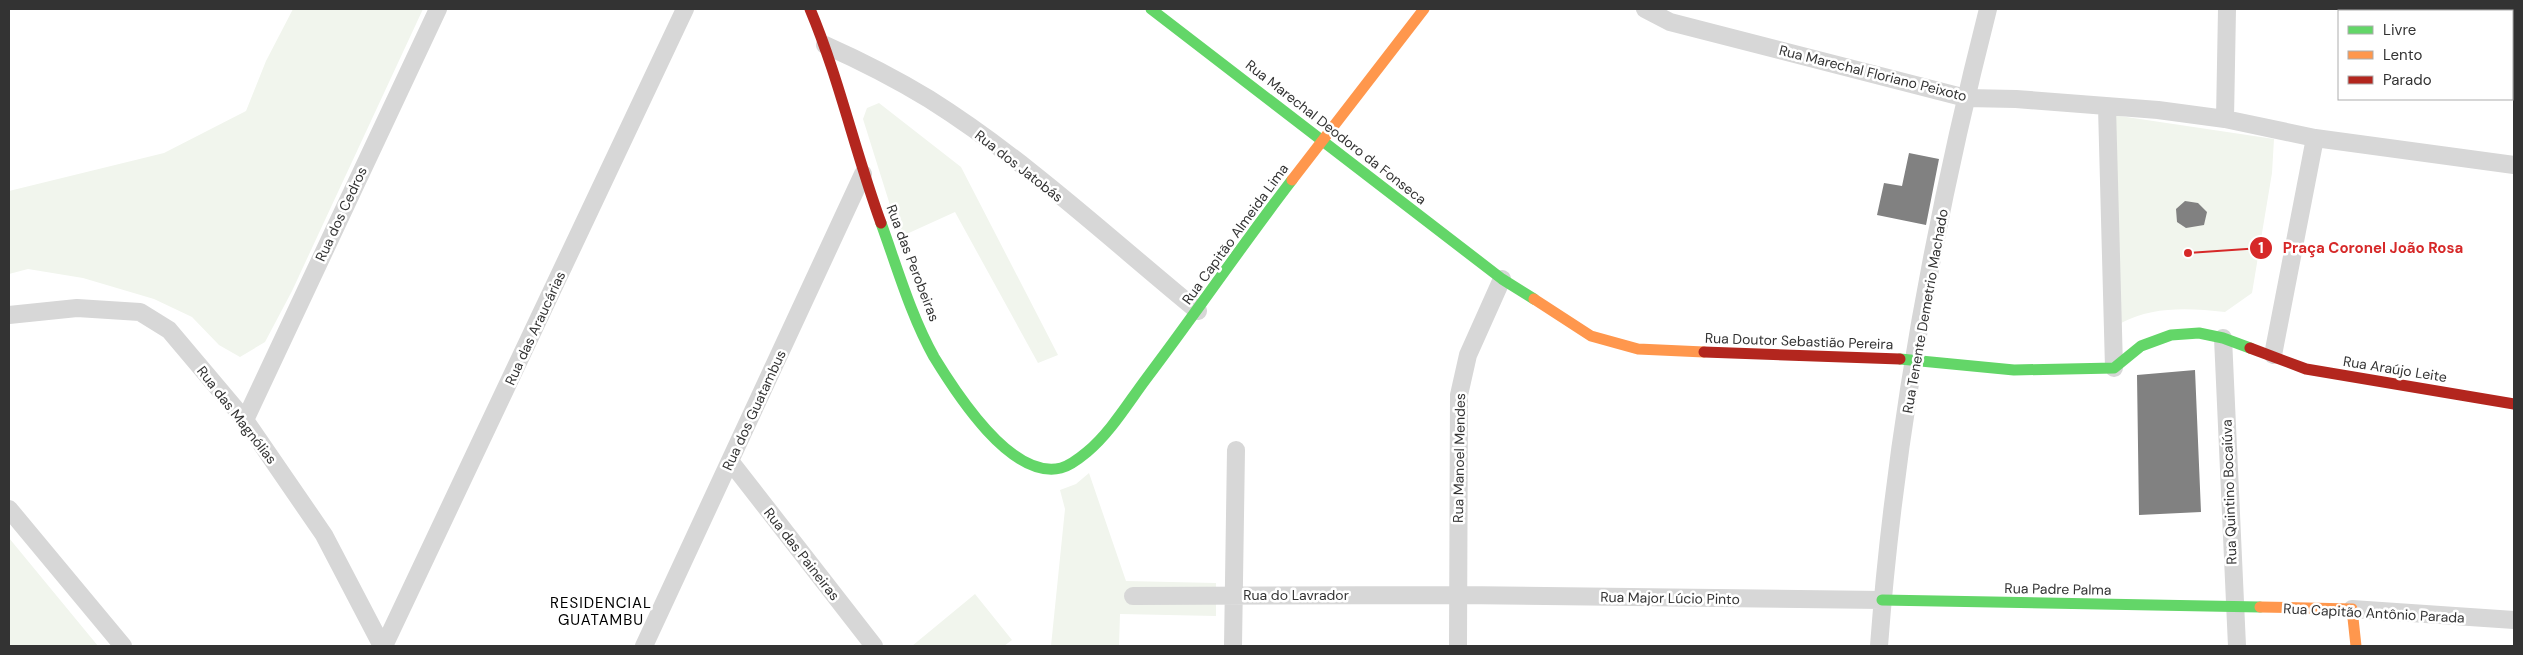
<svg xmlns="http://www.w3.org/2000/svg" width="2523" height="655" font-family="'DM Sans',sans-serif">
	<rect width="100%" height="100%" fill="#fff"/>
	<path fill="#f1f5ed" d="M293,9H423L292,291L265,342L240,357L219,345L192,317L154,299L83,278L28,269L9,274V191L164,153L246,111L266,61Z
		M879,103L961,167L1058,355L1038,363L955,212L900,237L863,119L867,108Z
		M2113,115L2274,139L2272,173L2252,293L2225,312C2189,308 2153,306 2121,323Z
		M1089,473L1126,581L1216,583V616L1120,614L1119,646H1051L1065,509L1060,490L1076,484Z
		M9,538L98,646H9Z
		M975,594L1012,640L1004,646H912Z"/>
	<path fill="#818181" d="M1909,153L1939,159L1926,225L1877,215L1884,183L1902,186Z
		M2185,201L2198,203L2207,212L2204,225L2186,228L2177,222L2176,209Z
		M2195,370L2201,512L2139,515L2137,375Z"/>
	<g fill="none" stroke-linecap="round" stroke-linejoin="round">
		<path stroke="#d7d7d7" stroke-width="18" d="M1645,9L1670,22L1966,98L2016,99L2158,110L2225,119L2315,138L2514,165
			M825,45C861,61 896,79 929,99C1026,160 1110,239 1198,311
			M2107,107L2114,368
			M2225,119L2227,9
			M9,315L77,308L140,312L169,330L245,420L324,535L382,646
			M2223,338L2237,646
			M2273,355L2315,138
			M245,420L438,9
			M730,461L874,646
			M9,509L123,646
			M1133,596L1458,595L1882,600
			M2352,609L2514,620
			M384,646L685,9
			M644,646L863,174
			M1233,646L1236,450
			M1458,646L1459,395L1468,355L1502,279
			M1879,646C1895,432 1935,217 1988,9"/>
		<path stroke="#63d668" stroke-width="11" d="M1151,9L1502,279L1534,299
			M881,223C897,267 911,316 934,357C956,393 1011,480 1061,468C1069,466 1081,457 1087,452C1110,433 1128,403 1146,379C1196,313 1242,245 1292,180
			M1900,359L2014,370L2114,368L2141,346L2171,335L2199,333L2223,338L2250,348
			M1882,600L2260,607"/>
		<path stroke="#ff974d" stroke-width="11" d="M1292,180L1424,9
			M1534,299L1591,336L1638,349L1704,352
			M2260,607L2352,609L2356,646"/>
		<path stroke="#b3261e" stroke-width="11" d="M810,9C839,78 855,152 881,223
			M2250,348L2306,369L2514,404
			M1704,352L1900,359"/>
	</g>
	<g text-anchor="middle" stroke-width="5" stroke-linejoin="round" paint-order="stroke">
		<g font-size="14" fill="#333" stroke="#fff">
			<text transform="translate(1873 73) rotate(14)" y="5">Rua Marechal Floriano Peixoto</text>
			<text transform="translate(1336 132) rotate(38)" y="5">Rua Marechal Deodoro da Fonseca</text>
			<text transform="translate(1019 166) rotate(38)" y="5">Rua dos Jatobás</text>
			<text transform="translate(341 214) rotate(-65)" y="5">Rua dos Cedros</text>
			<text transform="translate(1235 234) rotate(-54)" y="5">Rua Capitão Almeida Lima</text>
			<text transform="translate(913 263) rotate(69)" y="5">Rua das Perobeiras</text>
			<text transform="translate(1925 311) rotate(-80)" y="5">Rua Tenente Demetrio Machado</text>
			<text transform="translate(535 328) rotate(-65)" y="5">Rua das Araucárias</text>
			<text transform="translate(1799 341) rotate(2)" y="5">Rua Doutor Sebastião Pereira</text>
			<text transform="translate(2395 369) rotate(9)" y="5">Rua Araújo Leite</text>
			<text transform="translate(754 410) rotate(-65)" y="5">Rua dos Guatambus</text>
			<text transform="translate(237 415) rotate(52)" y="5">Rua das Magnólias</text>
			<text transform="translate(1459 458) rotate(-89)" y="5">Rua Manoel Mendes</text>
			<text transform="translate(2229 492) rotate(-92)" y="5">Rua Quintino Bocaiúva</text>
			<text transform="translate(802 554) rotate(52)" y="5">Rua das Paineiras</text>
			<text transform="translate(2058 589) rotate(1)" y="5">Rua Padre Palma</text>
			<text x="1296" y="600">Rua do Lavrador</text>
			<text transform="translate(1670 598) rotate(1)" y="5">Rua Major Lúcio Pinto</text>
			<text transform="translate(2374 613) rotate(3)" y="5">Rua Capitão Antônio Parada</text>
		</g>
		<g font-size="15" letter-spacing="1" fill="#000" stroke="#fff">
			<text x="601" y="608">RESIDENCIAL<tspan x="601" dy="17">GUATAMBU</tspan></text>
		</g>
	</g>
	<path fill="none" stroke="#d62828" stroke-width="2" d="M2188 253L2261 248"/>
	<g fill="#d62828" stroke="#fff" stroke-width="2">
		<circle cx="2188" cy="253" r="5"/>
		<circle cx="2261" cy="248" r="12"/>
	</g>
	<g font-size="15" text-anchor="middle" font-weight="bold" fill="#fff">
		<text x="2261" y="253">1</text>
	</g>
	<g font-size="15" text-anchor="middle" font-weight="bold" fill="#d62828" stroke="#fff" stroke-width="5" stroke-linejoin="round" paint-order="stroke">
		<text x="2373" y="253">Praça Coronel João Rosa</text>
	</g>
	<rect width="2523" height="655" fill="none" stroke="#333333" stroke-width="20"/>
	<rect x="2338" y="10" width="175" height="90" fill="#ffffff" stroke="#adadad"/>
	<rect x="2348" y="26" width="25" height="8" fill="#63d668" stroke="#adadad"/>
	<text x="2383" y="35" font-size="15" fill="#333333">Livre</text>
	<rect x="2348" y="51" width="25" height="8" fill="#ff974d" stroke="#adadad"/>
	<text x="2383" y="60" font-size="15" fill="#333333">Lento</text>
	<rect x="2348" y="76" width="25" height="8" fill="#b3261e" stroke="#adadad"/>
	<text x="2383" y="85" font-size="15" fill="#333333">Parado</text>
</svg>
